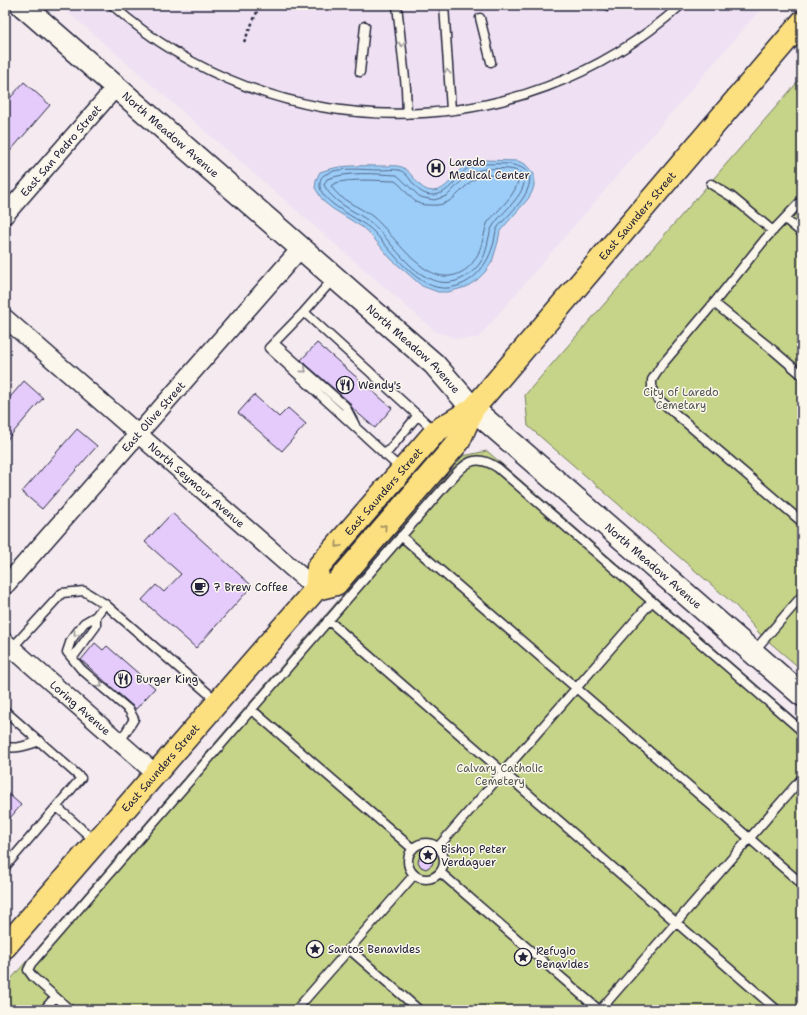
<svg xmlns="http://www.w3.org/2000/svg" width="807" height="1015" font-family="'Shantell Sans',sans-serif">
	<rect width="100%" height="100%" fill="#f4eaf0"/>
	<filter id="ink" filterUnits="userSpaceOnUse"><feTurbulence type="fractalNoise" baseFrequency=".025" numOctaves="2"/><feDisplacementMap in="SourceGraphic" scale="8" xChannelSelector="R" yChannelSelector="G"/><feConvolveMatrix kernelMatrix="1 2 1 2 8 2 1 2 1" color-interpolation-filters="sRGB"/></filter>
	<g filter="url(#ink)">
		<path fill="#efe1f3" d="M60,5H764L478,338L458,339L436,332Z"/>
		<path fill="#c5d488" stroke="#747b62" d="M802,77V670L760,634L736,606L528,426L525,395Z
			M487,451L802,724V1010H5V986L463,456Z"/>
		<path fill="#9bcdf8" stroke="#6b89ac" d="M484,160L518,161L525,164L534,174V186L532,192L528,199L500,231L498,242L492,262L485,272L477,280L466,287L448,292H438L422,286L391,259L371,235L362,227L333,209L324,202L315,188L316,180L320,172C342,164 360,166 384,166C389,166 397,165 402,167C414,173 418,191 433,191C448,190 453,175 463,167C470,163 476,161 484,160Z"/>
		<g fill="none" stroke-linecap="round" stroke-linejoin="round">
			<path stroke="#526687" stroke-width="1" d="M484,164C499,164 520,161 530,175C531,197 511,211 498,227C495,231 495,237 494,242C488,265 473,285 448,288C418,291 392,251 374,232C371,229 367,226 364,224C353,216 317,200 320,183C320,180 321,177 324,175C338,166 364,170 380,170C386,170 393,169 399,170C412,174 414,196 434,195C449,193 455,180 464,171C470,166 477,165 484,164Z
				M485,169C496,169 517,166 525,176C525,197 503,210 493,226C488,233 488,249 483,258C478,268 468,277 456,281C423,291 397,250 378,229C362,212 335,207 324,185L327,179C349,171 374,174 397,175L420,197L434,200L447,196L468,174L476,171Z
				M485,175L515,176L518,178C519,192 497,211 488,222C485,227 485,234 483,239C480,253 473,267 460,273C425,290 395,234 372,216C359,206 340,201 331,186C339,177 383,181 395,181C404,187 408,197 418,203C421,205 426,205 430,205C458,208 462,179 485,175Z"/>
		</g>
		<path fill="#e4cbfb" stroke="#22223b" d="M24,82L50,105L5,157V104Z
			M317,343L392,408L375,428L353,409L349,402L301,360Z
			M24,381L43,398L5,442V403Z
			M254,395L279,417L288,408L306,424L282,451L238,413Z
			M77,429L97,446L42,509L22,492Z
			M172,513L252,586L196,648L142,600L156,585L164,592L181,574L145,542Z
			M95,643L103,650L107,646L155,688L136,709L81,660Z
			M5,791L21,805L5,824Z
			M434,850L436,852L432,865L426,869L421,867L418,862L420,855Z"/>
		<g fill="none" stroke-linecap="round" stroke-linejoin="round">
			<defs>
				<path id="lane" d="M112,5C273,149 519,151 681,5
					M397,5L406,88L407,114
					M444,5L451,110
					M480,18L491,62
					M360,72L365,26
					M711,184L732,197L773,231
					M802,200L766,238L714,303L661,366L652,380V389L657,398L802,522
					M785,219L802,233
					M334,278L304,312L269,348L401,469
					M714,303L773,350L802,375
					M304,312L435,431
					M275,344L345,406L355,425
					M385,455L418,415
					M401,536L802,884
					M105,604L96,616L84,623L71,640L67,652L81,669L129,710L134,719L120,742
					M328,620L777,1010
					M12,648L62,593L84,591L105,604L217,701
					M754,651L802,596
					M73,657L96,626V616
					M251,709L413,849
					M5,711L81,778L5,867
					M5,747C18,749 28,745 40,741
					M57,807L95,841
					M408 861a18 18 0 1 1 36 0a18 18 0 1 1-36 0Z
					M438,847L652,601
					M441,873L599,1010
					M349,949L419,1010
					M44,1010L55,997
					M70,1010L33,977L28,970L31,964L445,486C462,467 472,450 498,468L802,731
					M296,1010L414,875
					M600,1010L802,778"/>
				<g id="street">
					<path id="s1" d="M5,215L116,87"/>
					<path id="s2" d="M5,318L316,589"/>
					<path id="s3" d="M5,586L301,248"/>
					<path id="s4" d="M5,642L156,774"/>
				</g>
				<g id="secondary">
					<path id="s5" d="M22,5L434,364L473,409L802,695"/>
				</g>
				<g id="primary">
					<path id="s6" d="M316,589L318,567L436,431L473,409"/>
					<path id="s7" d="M5,947L316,589L336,584L459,441L473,409L802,22"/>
				</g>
			</defs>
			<use href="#lane" stroke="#22223b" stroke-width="11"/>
			<use href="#street" stroke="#22223b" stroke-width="20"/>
			<use href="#secondary" stroke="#22223b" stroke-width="25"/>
			<use href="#primary" stroke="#22223b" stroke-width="25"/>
			<path stroke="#22223b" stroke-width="2.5" stroke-dasharray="3 3" stroke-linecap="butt" d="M603,5L608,12
				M244,42L260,5"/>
			<use href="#lane" stroke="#fbf7ec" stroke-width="8"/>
			<use href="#street" stroke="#fbf7ec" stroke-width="17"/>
			<use href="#secondary" stroke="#fbf7ec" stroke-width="22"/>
			<use href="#primary" stroke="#fce080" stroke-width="22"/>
		</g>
		<defs><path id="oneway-chevron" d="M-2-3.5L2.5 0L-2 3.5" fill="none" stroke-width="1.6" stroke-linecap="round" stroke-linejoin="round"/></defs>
		<g stroke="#99979c">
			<use href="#oneway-chevron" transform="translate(402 44) rotate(84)"/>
			<use href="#oneway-chevron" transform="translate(447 72) rotate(-93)"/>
			<use href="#oneway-chevron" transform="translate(304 370) rotate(41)"/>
			<use href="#oneway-chevron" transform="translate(76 634) rotate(129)"/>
			<use href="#oneway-chevron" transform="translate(100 685) rotate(40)"/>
		</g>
		<g stroke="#9a8a61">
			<use href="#oneway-chevron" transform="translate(384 527) rotate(-49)"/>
			<use href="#oneway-chevron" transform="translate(338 545) rotate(131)"/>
		</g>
	</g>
	<defs>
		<symbol id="hospital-ring" viewBox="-11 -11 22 22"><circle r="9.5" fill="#fbf7ec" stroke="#22223b" stroke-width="1.5"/><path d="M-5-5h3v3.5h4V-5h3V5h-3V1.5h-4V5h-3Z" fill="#22223b"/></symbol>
		<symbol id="restaurant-ring" viewBox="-11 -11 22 22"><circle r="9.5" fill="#fbf7ec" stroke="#22223b" stroke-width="1.5"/><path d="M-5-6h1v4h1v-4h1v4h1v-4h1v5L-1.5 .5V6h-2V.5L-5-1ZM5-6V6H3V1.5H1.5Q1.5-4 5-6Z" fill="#22223b"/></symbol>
		<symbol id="cafe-ring" viewBox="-11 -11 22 22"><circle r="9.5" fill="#fbf7ec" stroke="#22223b" stroke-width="1.5"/><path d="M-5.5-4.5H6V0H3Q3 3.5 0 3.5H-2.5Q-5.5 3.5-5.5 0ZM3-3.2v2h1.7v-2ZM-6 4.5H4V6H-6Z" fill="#22223b"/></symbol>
		<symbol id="sight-ring" viewBox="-11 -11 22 22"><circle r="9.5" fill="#fbf7ec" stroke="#22223b" stroke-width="1.5"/><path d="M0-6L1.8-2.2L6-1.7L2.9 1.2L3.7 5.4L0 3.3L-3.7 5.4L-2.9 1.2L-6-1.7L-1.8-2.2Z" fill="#22223b"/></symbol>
	</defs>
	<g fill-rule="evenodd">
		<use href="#hospital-ring" x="426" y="158" width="20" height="20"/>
		<use href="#restaurant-ring" x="335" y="375" width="20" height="20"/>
		<use href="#cafe-ring" x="190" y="577" width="20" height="20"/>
		<use href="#restaurant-ring" x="113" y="669" width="20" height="20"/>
		<use href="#sight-ring" x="418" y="845" width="20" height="20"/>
		<use href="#sight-ring" x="305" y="939" width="20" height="20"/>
		<use href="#sight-ring" x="513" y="947" width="20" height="20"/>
	</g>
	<g text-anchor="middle" stroke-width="3" stroke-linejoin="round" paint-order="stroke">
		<g font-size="11" fill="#22223b" stroke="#fbf7ec">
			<text dy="4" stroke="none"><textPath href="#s5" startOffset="197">North Meadow Avenue</textPath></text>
			<text dy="4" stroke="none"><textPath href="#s1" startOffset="85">East San Pedro Street</textPath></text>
			<text dy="4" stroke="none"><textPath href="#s7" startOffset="972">East Saunders Street</textPath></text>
			<text dy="4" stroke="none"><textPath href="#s5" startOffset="521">North Meadow Avenue</textPath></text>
			<text dy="4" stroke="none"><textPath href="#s3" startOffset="225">East Olive Street</textPath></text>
			<text dy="4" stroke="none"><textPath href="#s2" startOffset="254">North Seymour Avenue</textPath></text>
			<text dy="4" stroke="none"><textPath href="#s6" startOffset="122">East Saunders Street</textPath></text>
			<text dy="4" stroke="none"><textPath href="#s5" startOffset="845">North Meadow Avenue</textPath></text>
			<text dy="4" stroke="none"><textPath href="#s4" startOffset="100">Loring Avenue</textPath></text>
			<text dy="4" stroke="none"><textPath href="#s7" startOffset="237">East Saunders Street</textPath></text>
		</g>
		<g font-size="11" fill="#22223b" stroke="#fbf7ec" text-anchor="start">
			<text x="449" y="166">Laredo<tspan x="449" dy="13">Medical Center</tspan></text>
			<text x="358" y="389">Wendy's</text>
			<text x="213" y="591">7 Brew Coffee</text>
			<text x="136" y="683">Burger King</text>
			<text x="441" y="853">Bishop Peter<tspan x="441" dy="13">Verdaguer</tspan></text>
			<text x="328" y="953">Santos Benavides</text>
			<text x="536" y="955">Refugio<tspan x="536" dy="13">Benavides</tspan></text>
		</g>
		<g font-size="11" fill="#535752" stroke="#fbf7ec">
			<text x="681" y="396">City of Laredo<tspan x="681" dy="13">Cemetary</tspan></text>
			<text x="500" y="772">Calvary Catholic<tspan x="500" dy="13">Cemetery</tspan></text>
		</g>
	</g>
	<rect width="807" height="1015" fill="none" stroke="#fbf7ec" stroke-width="20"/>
	<rect x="10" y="10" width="787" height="995" fill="none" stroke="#22223b" stroke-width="1.5" filter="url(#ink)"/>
</svg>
